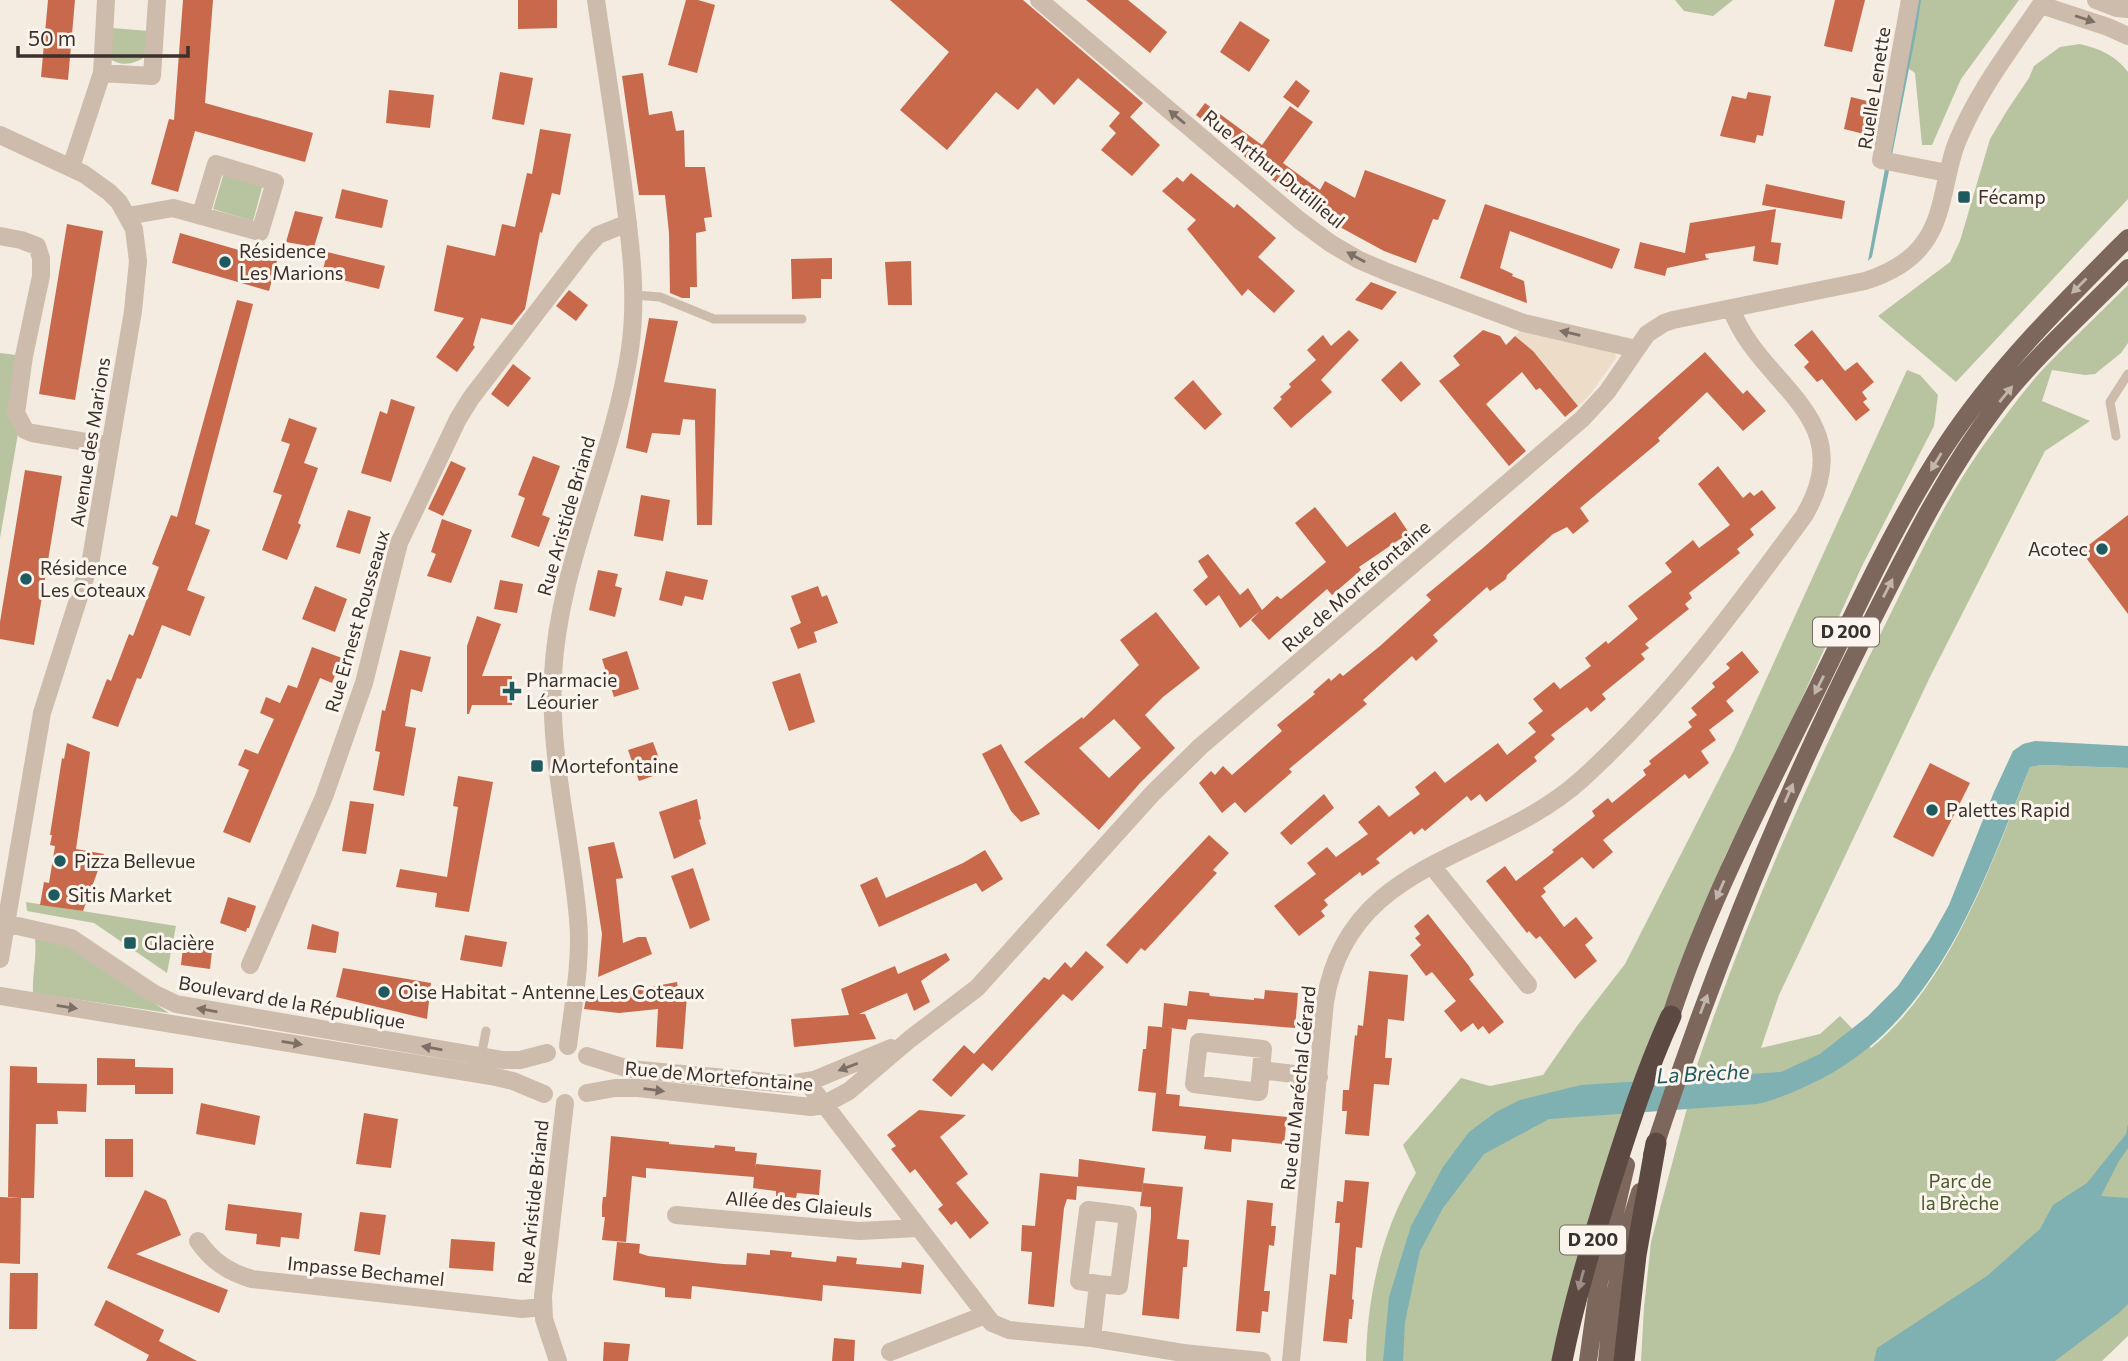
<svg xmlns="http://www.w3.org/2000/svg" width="2128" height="1361" font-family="Commissioner,sans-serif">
	<rect width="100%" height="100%" fill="#f4ebe1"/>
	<path fill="#b8c4a0" d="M1675,0H1733L1713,16L1684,11Z
		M1901,0H2019L1961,79L1932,145H1922L1915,73L1894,58Z
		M112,28L149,31L146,56C136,64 121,67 110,59Z
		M2080,44C2100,49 2115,55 2128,72V199L1956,382L1878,316L1950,262L1960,241L1990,139L2008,109L2029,78L2034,66L2060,47Z
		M224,173L263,184L253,221L213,209Z
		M2128,285V343L2121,353L2095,374L2085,375L2052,370L2042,401L2090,421L2045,451L1930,677L1779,995L1761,1048L1820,1034L1840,1016L1871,1048C1951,983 1993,860 2030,767L2041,765L2128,768V1336L2102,1361H1641L1644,1307L1651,1242L1687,1108H1694L1718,1076L1693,1077C1743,925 1808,779 1880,635C1912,571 1942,504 1983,446C2003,419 2023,391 2045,367C2072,339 2101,312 2128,285Z
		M0,353L24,356L20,422L0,538Z
		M1907,370L1920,375L1938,395L1934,426L1862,566L1773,762L1725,856L1669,1003L1554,1361H1366C1367,1296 1382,1229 1416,1173L1403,1145L1461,1078L1490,1086L1543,1075L1577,1026L1625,964L1734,750Z
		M26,902L176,926L167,973L94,923L27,911Z
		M45,938L65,943L169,1013L33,993C32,975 37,958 35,939Z"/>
	<path fill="#ecdcc8" d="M1522,329L1610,351L1615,353L1616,358L1589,396L1578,406L1532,350L1515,336Z"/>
	<path fill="#7fb0b2" d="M1916,0H1921L1916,33L1872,257L1868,261Z
		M2035,741L2128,746V768L2041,765L2030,767C1983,883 1939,1018 1821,1079C1801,1089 1779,1099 1757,1104L1549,1119L1484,1154L1443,1208L1420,1251L1405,1322L1403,1361H1383L1389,1297L1411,1226L1443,1167L1469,1132L1496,1112L1520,1100L1581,1085L1781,1072L1820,1054L1868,1016L1898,986L1930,939L1949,905L1994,792L2013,751L2023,744Z
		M2128,1124V1148L2119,1161L2101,1196L2128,1198V1304L2119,1313L2055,1361H1874L1877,1348L1987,1276L2040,1229L2053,1205L2087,1183L2126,1134Z"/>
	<path fill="#c8694b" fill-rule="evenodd" d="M48,0H75L68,80L41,77Z
		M183,0H213L205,103L313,133L305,162L195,131L178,192L151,184L169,119L174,120Z
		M518,0H557V28L518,29Z
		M686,0H698L715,5L697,73L668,65Z
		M890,0H1023L1143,103L1130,117L1160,145L1132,176L1101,150L1116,133L1109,126L1120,113L1078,78L1054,105L1037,88L1018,110L996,92L947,150L900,110L949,52Z
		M1086,0H1128L1167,32L1150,53Z
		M1835,0H1865L1852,52L1824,46Z
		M1240,21L1270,40L1249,72L1220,52Z
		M500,72L533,78L524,125L492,119Z
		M643,73L649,115L672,111L676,131L684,130L685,167H705L712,217L704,218L706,231L696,233L697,287H690V298H682L670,293L669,233L665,195H639L622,76Z
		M1296,80L1310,91L1298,108L1283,97Z
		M389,90L434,95L430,128L386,123Z
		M1748,92L1771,96L1763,136L1757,135L1755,143L1720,136L1732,96L1746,99Z
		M1851,97L1879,104L1872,136L1844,129Z
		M1205,103L1262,145L1290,106L1313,122L1283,163L1320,190L1325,181L1355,198L1365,170L1446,200L1438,220L1433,219L1416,263L1384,251L1316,214L1250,162L1233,145L1196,115Z
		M540,129L571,134L560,195L552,193L542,233L540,232L525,309L512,325L481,318L473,345L475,347L457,372L436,357L464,318L434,311L447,245L495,256L502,224L515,227L527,173L532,174Z
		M1191,173L1234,208L1237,204L1276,238L1258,257L1295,291L1274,313L1248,289L1242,296L1187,229L1196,220L1162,191L1177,177L1183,182Z
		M1766,184L1845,201L1842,219L1762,205Z
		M342,189L388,200L382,228L335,218Z
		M1485,204L1620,249L1612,269L1510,231L1500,268L1513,274L1512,276L1524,281L1527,303L1460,278Z
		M1776,209L1771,242L1781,243L1778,265L1753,261L1755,246L1705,254L1706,258L1710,259L1667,268L1665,276L1634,268L1640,242L1685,253L1690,223Z
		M295,211L323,217L314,247L286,242Z
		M67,224L103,231L75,400L39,394Z
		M180,233L277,261L269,291L172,263Z
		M327,252L385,266L379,289L322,275Z
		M832,258V279H821V298L792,299L791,259Z
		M911,261L912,305H888L885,262Z
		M1371,282L1397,292L1382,310L1355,300Z
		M569,290L588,305L576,321L556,306Z
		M237,300L253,304L195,524L210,530L187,590L205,597L190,636L162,625L141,679L137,678L118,727L92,718L107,679L111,681L129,634L133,636L159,567L152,564L171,515L177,517Z
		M649,318L678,321L664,382L716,389L712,525H697L695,420L683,419L680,435L652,433L647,453L626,448Z
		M1349,330L1359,340L1321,380L1332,392L1291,428L1273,408L1282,399L1280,397L1291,387L1289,384L1316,360L1307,350L1323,335L1331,346Z
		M1483,330L1500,336L1506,345L1515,336L1533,351L1578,406L1565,417L1540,388L1536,390L1522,372L1486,404L1526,451L1509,466L1439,381L1460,365L1453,356Z
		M1812,330L1845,371L1857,362L1874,382L1862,392L1867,399L1863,402L1870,410L1856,421L1822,379L1817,382L1804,367L1809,362L1794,345Z
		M1705,352L1743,394L1747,390L1766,411L1743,431L1707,392L1658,438L1660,441L1580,508L1589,521L1573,534L1567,527L1553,534L1507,575L1506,579L1490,591L1487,587L1433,635L1438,641L1416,661L1412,656L1363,700L1367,704L1289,769L1292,772L1245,813L1235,802L1222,813L1199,783L1211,771L1215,775L1223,766L1232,775L1282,731L1277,725L1315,694L1313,692L1329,678L1331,681L1340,673L1343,676L1380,646L1431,600L1426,595L1483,548Z
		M1401,361L1421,384L1401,402L1381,380Z
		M513,364L531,378L508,407L491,394Z
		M1193,380L1222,414L1205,430L1174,398Z
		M391,399L415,407L391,482L361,473L380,411L387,414Z
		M289,418L317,428L304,463L318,468L298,523L301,525L287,560L262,550L282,495L273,492L290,444L281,441Z
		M533,456L560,466L542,515L550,518L539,547L511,537L525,498L518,495Z
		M451,461L466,468L443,516L428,509Z
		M1718,466L1743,498L1750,492L1754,496L1762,490L1776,508L1750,529L1754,535L1737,549L1740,553L1689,593L1692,598L1685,604L1689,609L1645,644L1649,648L1641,654L1645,659L1602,694L1606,699L1591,712L1587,707L1551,735L1555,739L1534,757L1537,761L1486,802L1480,794L1471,801L1467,796L1425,831L1422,828L1414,835L1411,831L1376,859L1380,863L1362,876L1360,872L1324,900L1328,905L1321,911L1325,916L1299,936L1274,906L1316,874L1307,863L1327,847L1336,857L1368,834L1358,822L1379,805L1389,817L1420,794L1415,787L1435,771L1445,783L1498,743L1507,755L1536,732L1528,723L1543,711L1533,699L1554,682L1560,689L1591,666L1585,658L1606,641L1608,644L1638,619L1628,606L1672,572L1665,563L1693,540L1699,548L1730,525L1698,484Z
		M25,470L62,476L34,645L0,639V622Z
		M641,495L670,500L663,541L634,536Z
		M1315,507L1347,547L1395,512L1409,533L1359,567L1361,570L1332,595L1327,589L1269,640L1251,620L1260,611L1240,628L1219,595L1206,606L1193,590L1208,577L1198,561L1208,554L1240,595L1248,588L1262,610L1277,596L1281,599L1326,562L1295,523Z
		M348,510L371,517L360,554L336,547Z
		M2128,515V614L2081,551Z
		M442,519L472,530L451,583L427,576L436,554L431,552Z
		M598,570L618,574L615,586L622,588L615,617L589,610Z
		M666,571L708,580L703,600L685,596L682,606L659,600Z
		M500,580L523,584L517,613L494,609Z
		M315,586L347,599L335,632L302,619Z
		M818,586L822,597L827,595L838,623L814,632L817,642L798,649L790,628L801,623L791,596Z
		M1156,612L1200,668L1163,697L1145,715L1175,748L1140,783L1099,830L1024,762L1082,717L1083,719L1139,665L1120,640ZM1114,719L1141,748L1109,778L1079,748Z
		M477,616L501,624L482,676H512V705H472L469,714H467V646Z
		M312,647L342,658L332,683L320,678L250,843L223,832L249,770L238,765L245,749L258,754L274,719L260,713L266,697L280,703L288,685L297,688Z
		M400,650L431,657L422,692L411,689L405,726L416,728L404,796L373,790L380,752L375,751L382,710L385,711Z
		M627,651L639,689L614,697L602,659Z
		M1742,651L1759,672L1726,701L1734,711L1709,730L1716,740L1701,751L1709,763L1689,779L1685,774L1603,840L1613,852L1593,869L1582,857L1543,888L1546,892L1541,896L1564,927L1576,917L1593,938L1585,945L1597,961L1575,979L1540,936L1536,939L1529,931L1527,933L1486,881L1505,866L1516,881L1554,852L1552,850L1595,816L1592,811L1608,798L1612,803L1646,775L1643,770L1651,764L1649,761L1692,727L1688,722L1697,715L1691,708L1715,687L1712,683L1730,668L1726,664Z
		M800,673L815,722L789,731L772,682Z
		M653,742L664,772L639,781L628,750Z
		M67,743L90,752L76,849L104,854L83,911L40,905L44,882L49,883L55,846L50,845L52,835H50L62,758L64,759Z
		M1001,744L1040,814L1021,822L1011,811L982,754Z
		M1930,763L1970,783L1933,857L1893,837Z
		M458,776L493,782L469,912L435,907L437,893L396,887L400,869L447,877L458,807L453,806Z
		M1324,794L1334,808L1291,845L1280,833Z
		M697,799L701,819L699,820L706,844L674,859L659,812Z
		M350,801L374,804L366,854L342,851Z
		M1209,835L1229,853L1213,870L1217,873L1145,951L1141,948L1127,964L1106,945Z
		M614,842L623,878L616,879L623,943L638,937H646L652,954L598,977L602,934L588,847Z
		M985,850L1003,879L982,892L976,883L879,927L860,885L877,877L886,898L963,863Z
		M693,868L710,920L690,929L671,876Z
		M228,897L256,906L249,928H247L246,932L220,923Z
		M1428,914L1469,966L1474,975L1469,979L1504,1022L1489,1034L1483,1026L1478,1030L1473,1023L1461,1032L1444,1011L1456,1001L1432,972L1426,976L1410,955L1421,945L1415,938L1420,934L1414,926Z
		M312,924L339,932L336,953L307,949Z
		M465,935L507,942L502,967L460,960Z
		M184,938L213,942L210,969L181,965Z
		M1086,951L1104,967L1072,1001L1063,994L992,1071L983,1063L951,1097L932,1080L964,1045L974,1054L1044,977L1049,980L1065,962L1071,968Z
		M946,953L950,960L921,981L930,1002L914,1011L907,993L859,1014H865L876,1039L794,1047L791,1019L849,1015L841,989L895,966L898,974Z
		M343,968L431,983L427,1019L336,997Z
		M1369,971L1408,975L1404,1021L1388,1019L1385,1058H1392L1389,1085L1374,1084L1369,1136L1345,1134L1347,1111H1342L1343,1090H1349L1355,1035L1357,1036L1358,1025L1363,1026Z
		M677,982L679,996L687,995L683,1049L656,1047L658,1009L619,1013L584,1009L586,999Z
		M1265,990L1298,993L1295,1028L1188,1019L1186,1030L1162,1027L1164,1003L1187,1006L1189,991L1209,993L1210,996L1254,1000V998L1264,999Z
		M1148,1026L1172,1028L1166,1094L1138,1091L1143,1049H1146Z
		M97,1058L135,1059V1067L173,1068V1094H135V1085H97Z
		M10,1066L37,1067V1083L87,1084L86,1112L57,1111L58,1124H36L34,1198H8Z
		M1156,1093L1180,1095L1179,1106L1287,1117L1284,1144L1232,1139L1231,1152L1204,1149L1206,1136L1152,1131Z
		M201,1103L260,1116L255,1145L196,1134Z
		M919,1110L966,1115L940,1137L968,1174L956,1183L989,1223L970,1239L956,1221L951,1225L938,1209L943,1205L915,1169L910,1173L891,1149L896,1146L887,1135Z
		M364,1113L398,1119L391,1168L356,1164Z
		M611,1136L669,1142V1144L714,1148L715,1145L735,1147V1151L757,1153L755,1170L756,1164L821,1170L819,1195L797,1193L796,1198L776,1196V1191L753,1188L754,1177L646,1168V1178L632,1176L626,1242L602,1240L605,1217H602V1206L603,1197H606Z
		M105,1139H133V1177H105Z
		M1079,1159L1145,1168L1142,1192L1077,1186L1076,1200L1067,1199L1064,1208L1054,1307L1028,1304L1032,1252L1021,1251L1022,1225L1035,1226L1040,1173L1078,1177Z
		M1345,1180L1369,1182L1362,1248L1356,1247L1352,1299L1354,1300L1353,1309L1352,1319H1349L1347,1343L1323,1341L1330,1274L1336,1275L1340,1223H1335L1337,1201L1343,1202Z
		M1143,1183L1183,1187L1177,1239L1189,1240L1187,1267H1183L1179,1319L1142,1315L1151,1217V1207L1140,1206Z
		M145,1190L166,1200L181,1235L136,1254L228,1290L219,1313L107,1268Z
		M0,1197L21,1198L20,1264L0,1263Z
		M1247,1200L1273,1203L1271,1226H1276L1274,1246L1269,1245L1264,1291H1270L1268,1312L1262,1311L1260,1333L1236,1331Z
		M228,1204L302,1213L299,1239L281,1237L280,1247L256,1244L257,1234L225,1230Z
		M360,1212L386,1215L380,1255L354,1251Z
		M451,1239L495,1242L493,1271L449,1268Z
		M617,1242L640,1244L639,1253L648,1256L723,1264L746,1265L747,1253L770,1255V1250L792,1252L791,1257L836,1262L837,1256L857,1258L856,1264L901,1268L902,1262L924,1265L921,1294L823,1285L822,1301L692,1286L691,1299L665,1297V1288L613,1280Z
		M10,1273H38L37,1329H9Z
		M106,1300L164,1330L159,1341L197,1361H146L149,1355L94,1325Z
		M834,1338L855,1340L854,1361H832Z
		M604,1342L630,1344L628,1361H603Z"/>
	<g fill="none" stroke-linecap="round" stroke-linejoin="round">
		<path stroke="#cdbbac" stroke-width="9" d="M635,295L660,297L714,319H802
			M2116,436L2110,402L2128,374
			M481,1057L486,1031"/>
		<path stroke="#cdbbac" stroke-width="18" d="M1039,0L1299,220L1330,243L1359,260L1387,272L1524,323L1636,349
			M1910,0L1881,160L1947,173
			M2096,0L2117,8L2128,9
			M2041,5L2108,27L2128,36
			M102,73L152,76L157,0
			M0,135L84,174L109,192L119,202L134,229L138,261L133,311L91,559L42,713L0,959
			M71,167L102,73L106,0
			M128,216L173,208L260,232L275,182L216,164L201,214
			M0,236L21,240L37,246L41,258V276L24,356L16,413L25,430L32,433L110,446
			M1432,866L1528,985
			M0,922L71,938L153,993L176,1004L503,1060H520L547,1053
			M250,965L324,797L364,683L399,543L458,419L471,398L586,248L598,235L628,223
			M0,996L491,1076L513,1081L544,1094
			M568,1046C573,1005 582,960 578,919C571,837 549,758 553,675C558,565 614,459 630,349C638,293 630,240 623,185C615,123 605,62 596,0
			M587,1056L629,1069L789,1084L814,1080L891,1048
			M1261,1070L1259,1092L1194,1084L1199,1042L1263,1049L1261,1070L1319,1077
			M807,1082L992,1323L1009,1330L1092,1338L1183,1353L1262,1361
			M587,1093L615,1088H638L811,1107L823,1105L849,1091L910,1039L977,988L1153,793L1201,746L1582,419L1607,392L1647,334L1664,323L1673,320L1865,281C1887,274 1909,263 1923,244C1945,216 1944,174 1957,142C1978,90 2013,46 2044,0
			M676,1215L859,1231L918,1228
			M198,1241C212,1261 228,1272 252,1279L522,1309L543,1307
			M1092,1338L1098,1284L1119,1286L1128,1215L1088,1210L1079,1281L1098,1284
			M890,1352L985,1315
			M558,1361L544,1319L543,1296L565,1103
			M1291,1361L1325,1002C1348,858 1492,861 1582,779C1668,701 1735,610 1804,516C1863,416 1759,387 1731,308"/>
		<path stroke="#7d675c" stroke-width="18" d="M1667,1028C1701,920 1753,818 1803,717C1849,626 1890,530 1946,445C1997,368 2063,303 2128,238
			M1652,1155C1710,978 1779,805 1863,638C1904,558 1942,477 1997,405C2036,355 2084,313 2128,268
			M1588,1361L1599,1282L1626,1165
			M1607,1361C1612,1304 1622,1247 1640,1192"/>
		<path stroke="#5c4a42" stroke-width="21" d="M1562,1361C1574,1301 1592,1243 1610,1184C1628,1127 1646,1071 1671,1016
			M1624,1361L1636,1255L1656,1143"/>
	</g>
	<defs><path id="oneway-solid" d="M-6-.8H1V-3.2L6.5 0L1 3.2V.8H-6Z" transform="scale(1.75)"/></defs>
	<g fill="#7d6f65">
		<use href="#oneway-solid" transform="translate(2085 19) rotate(18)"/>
		<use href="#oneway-solid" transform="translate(1177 117) rotate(-140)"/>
		<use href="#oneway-solid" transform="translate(1356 257) rotate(-151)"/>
		<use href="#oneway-solid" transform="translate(1570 333) rotate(-167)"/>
		<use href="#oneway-solid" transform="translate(67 1007) rotate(9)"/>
		<use href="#oneway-solid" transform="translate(207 1010) rotate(-170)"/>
		<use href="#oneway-solid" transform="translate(292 1043) rotate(9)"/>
		<use href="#oneway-solid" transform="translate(432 1048) rotate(-170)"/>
		<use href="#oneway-solid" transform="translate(848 1067) rotate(159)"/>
		<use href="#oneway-solid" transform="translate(654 1090) rotate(7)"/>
	</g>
	<g fill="#c2b5ac">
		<use href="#oneway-solid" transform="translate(2079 286) rotate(135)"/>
		<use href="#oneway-solid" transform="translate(2006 394) rotate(-51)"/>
		<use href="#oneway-solid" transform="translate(1936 462) rotate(121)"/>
		<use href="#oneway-solid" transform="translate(1888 588) rotate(-63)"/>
		<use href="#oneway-solid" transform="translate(1819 685) rotate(117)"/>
		<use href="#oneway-solid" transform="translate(1789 793) rotate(-66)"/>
		<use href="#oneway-solid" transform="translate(1720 890) rotate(114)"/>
		<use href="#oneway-solid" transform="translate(1704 1004) rotate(-69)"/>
	</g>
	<use fill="#9c8e87" href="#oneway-solid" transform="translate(1581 1280) rotate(105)"/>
	<g fill="#1f5a5e" stroke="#fbf5ee" stroke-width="2.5">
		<rect x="1957" y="190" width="14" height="14" rx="3.5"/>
		<circle cx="225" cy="262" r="7"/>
		<circle cx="2102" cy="549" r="7"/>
		<circle cx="26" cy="579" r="7"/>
		<path d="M508.5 680.5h7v7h7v7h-7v7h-7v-7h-7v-7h7z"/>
		<rect x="530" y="759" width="14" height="14" rx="3.5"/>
		<circle cx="1932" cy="810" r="7"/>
		<circle cx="60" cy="861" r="7"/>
		<circle cx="54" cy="895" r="7"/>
		<rect x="123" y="936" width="14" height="14" rx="3.5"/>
		<circle cx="384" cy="992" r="7"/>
	</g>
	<g text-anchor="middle" stroke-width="6" stroke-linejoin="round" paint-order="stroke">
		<g fill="#fbf5ee" stroke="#756b66" stroke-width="2">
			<rect x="1813" y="617.5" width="66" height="29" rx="5"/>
			<rect x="1560" y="1225.5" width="66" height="29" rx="5"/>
		</g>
		<g font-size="18" font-weight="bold" fill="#3b302b">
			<text x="1846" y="638">D 200</text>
			<text x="1593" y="1246">D 200</text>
		</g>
		<g font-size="19" fill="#3b302b" stroke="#fbf5ee">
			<text transform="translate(1874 88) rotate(-81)" y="7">Ruelle Lenette</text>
			<text transform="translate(1274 169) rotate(39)" y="7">Rue Arthur Dutillieul</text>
			<text transform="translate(90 442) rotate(-81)" y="7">Avenue des Marions</text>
			<text transform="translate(566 516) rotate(-74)" y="7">Rue Aristide Briand</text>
			<text transform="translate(1356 586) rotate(-41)" y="7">Rue de Mortefontaine</text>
			<text transform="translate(357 621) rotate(-74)" y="7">Rue Ernest Rousseaux</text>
			<text transform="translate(292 1002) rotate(10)" y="7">Boulevard de la République</text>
			<text transform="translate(719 1076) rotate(5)" y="7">Rue de Mortefontaine</text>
			<text transform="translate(1298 1088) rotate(-84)" y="7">Rue du Maréchal Gérard</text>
			<text transform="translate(533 1202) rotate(-84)" y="7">Rue Aristide Briand</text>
			<text transform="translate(799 1204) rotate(5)" y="7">Allée des Glaieuls</text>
			<text transform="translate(366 1271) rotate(6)" y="7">Impasse Bechamel</text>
		</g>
		<g font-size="19" fill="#3b302b" stroke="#fbf5ee" text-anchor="start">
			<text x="1978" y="204">Fécamp</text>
			<text x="239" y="258">Résidence<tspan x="239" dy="22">Les Marions</tspan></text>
			<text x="2088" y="556" text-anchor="end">Acotec</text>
			<text x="40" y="575">Résidence<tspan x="40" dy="22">Les Coteaux</tspan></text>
			<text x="526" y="687">Pharmacie<tspan x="526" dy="22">Léourier</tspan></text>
			<text x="551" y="773">Mortefontaine</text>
			<text x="1946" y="817">Palettes Rapid</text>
			<text x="74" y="868">Pizza Bellevue</text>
			<text x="68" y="902">Sitis Market</text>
			<text x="144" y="950">Glacière</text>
			<text x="398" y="999">Oise Habitat - Antenne Les Coteaux</text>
		</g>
		<g font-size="19" fill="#4a5a2e" stroke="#fbf5ee">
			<text x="1960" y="1188">Parc de<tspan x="1960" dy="22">la Brèche</tspan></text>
		</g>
		<g font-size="21" font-style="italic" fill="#1f5a5e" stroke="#fbf5ee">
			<text transform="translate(1703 1074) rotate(-3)" y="7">La Brèche</text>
		</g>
	</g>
	<path d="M18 46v10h170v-10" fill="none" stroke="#3b302b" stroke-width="3.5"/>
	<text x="28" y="46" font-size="21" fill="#3b302b" stroke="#fbf5ee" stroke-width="5" paint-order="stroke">50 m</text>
</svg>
